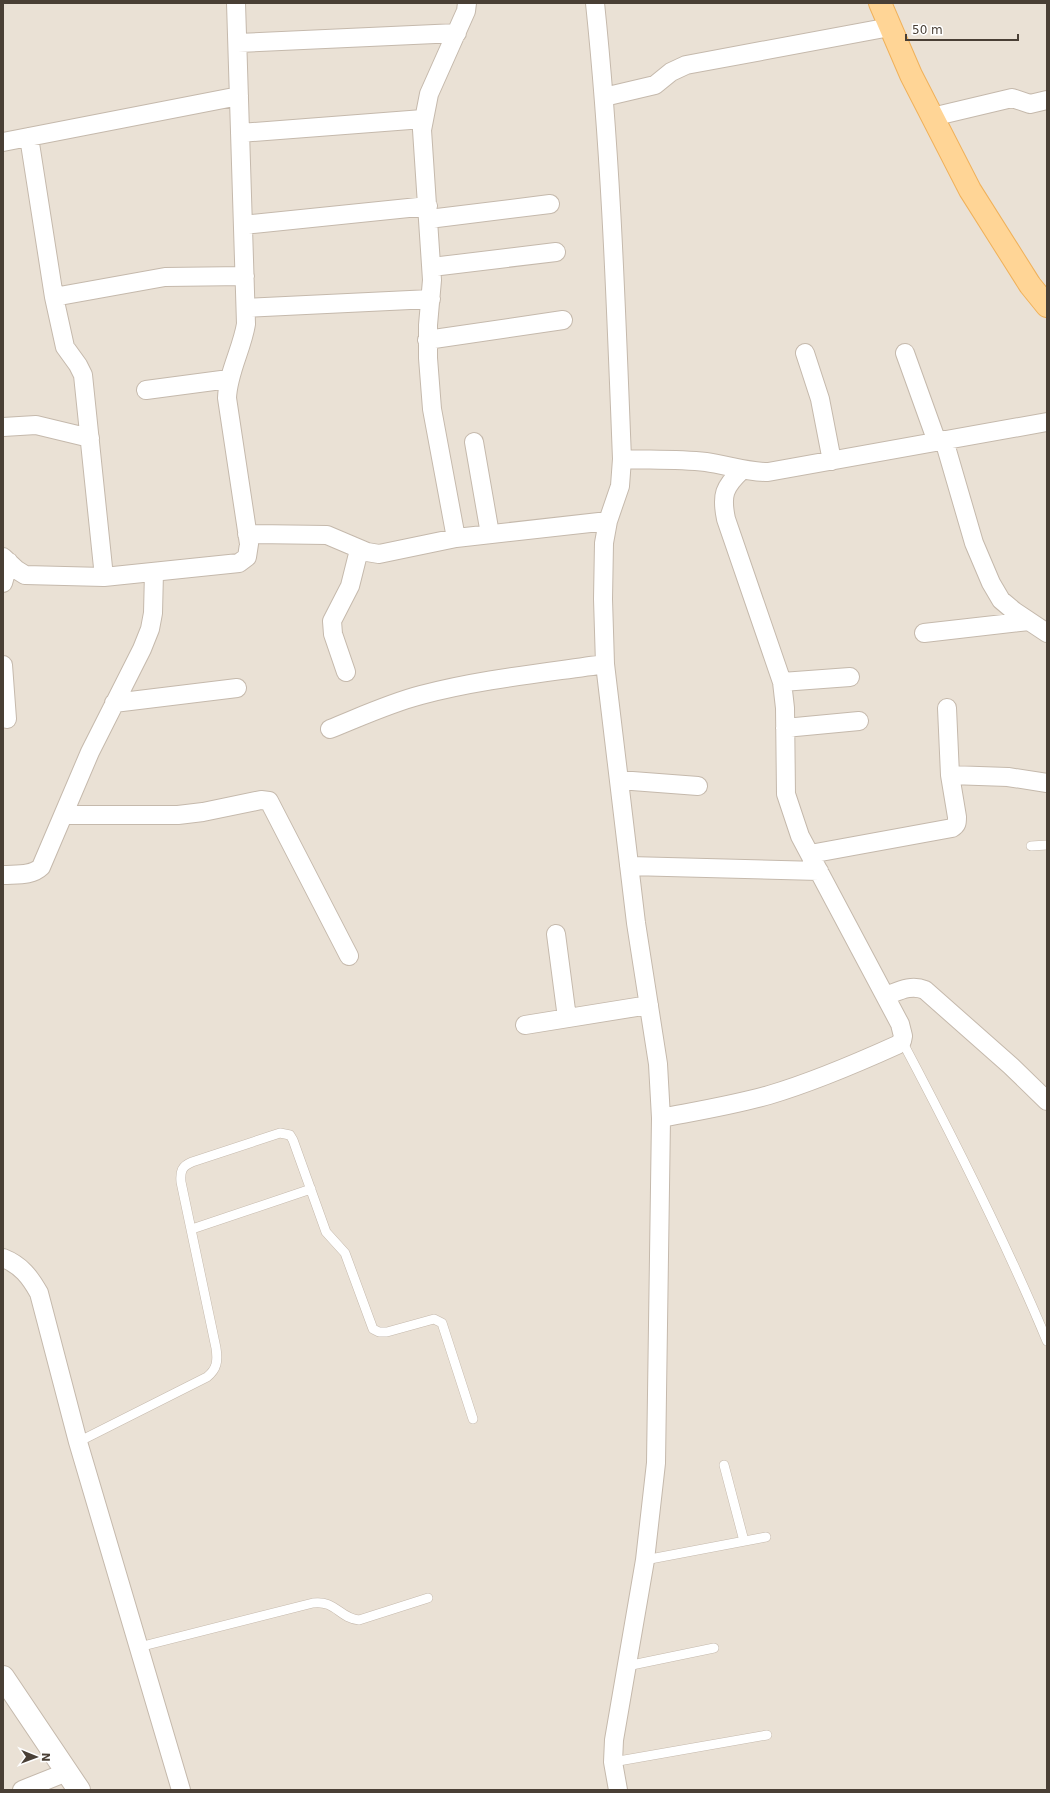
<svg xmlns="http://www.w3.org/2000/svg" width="1050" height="1793" font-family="'DejaVu Sans',sans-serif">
	<rect width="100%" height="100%" fill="#f5efe7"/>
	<path fill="#eae1d5" d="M3,3H1047V1790H3Z"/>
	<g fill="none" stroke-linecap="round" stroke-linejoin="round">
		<defs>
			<path id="service" d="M1031,846L1047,845
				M902,1041C954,1139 1004,1238 1047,1341
				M192,1229L311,1189
				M78,1442L207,1377C217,1369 218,1361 216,1348L181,1182C180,1171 182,1166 192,1162L280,1133L290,1135L293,1140L326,1232L345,1253L373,1329L379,1332H387L434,1319L442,1323L473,1419
				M724,1465L744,1541
				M645,1560L766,1537
				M139,1647L313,1603C336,1600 339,1618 359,1620L428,1598
				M627,1666L714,1648
				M613,1762L767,1735"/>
			<path id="minor" d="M595,3C611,155 616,307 622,459L620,486L608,521L604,543L603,599L605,664L636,923L658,1064L661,1118L656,1463L645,1560L614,1740L613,1762L618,1790
				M238,43L457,33
				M604,97L655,85L671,72L686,65L890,27
				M932,117L1012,98L1030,104L1047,100
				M240,133L423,119
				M29,137L54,297L65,347L78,365L83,375L104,577
				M3,142L239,96
				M429,219L550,204
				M243,225L428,206
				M432,267L556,252
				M54,297L165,277L245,276
				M246,308L431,299
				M427,340L563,320
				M805,353L820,399L832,461
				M905,353L937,442
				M146,390L229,379
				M3,427L36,425L90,438
				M944,440L974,543L991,583L1001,600L1014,611L1047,633
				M474,442L490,534
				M622,459C650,460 678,459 706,462C727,465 746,472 768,472L1047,422
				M247,534L327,535L367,552L379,554L456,538L608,521
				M456,538L432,409L428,358V325L432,280L422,130L429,94L466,11L467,3
				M3,557L17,570L25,575L104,577L239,563L247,557L249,544L227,398C228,372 242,349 246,324L236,3
				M3,583L9,562
				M924,633L1029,621
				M3,665L7,719
				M346,672L333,634L332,621L350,586L359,550
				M782,682L850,677
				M114,703L237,688
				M785,728L859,721
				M330,729C360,717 390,703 421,695C481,679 544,673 605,664
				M950,775L1008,777L1047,783
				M619,780L698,786
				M64,815H178L203,812L261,800L269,801L349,956
				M810,854L952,828C957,825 957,823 957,817L950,775L947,708
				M629,866L819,871
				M3,875C16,874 32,876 41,867L90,752L142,649L150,629L153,613L154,572
				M556,934L567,1018
				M886,996C899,991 911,984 925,990L1011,1066L1047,1101
				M525,1025L649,1005
				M661,1118C697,1111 734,1105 769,1095C813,1082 855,1064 897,1045L902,1041L903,1036L900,1024L800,836L786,794L785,708L782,682L726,519C721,495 724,487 742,470
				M3,1258C21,1265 30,1277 39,1293L78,1442L181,1790
				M22,1790L67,1772"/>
			<path id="tertiary" d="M3,1677L79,1790"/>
			<path id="primary" d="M880,3L911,75L970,190L1030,285L1047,306"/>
		</defs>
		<use href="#service" stroke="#c5b9ac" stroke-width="10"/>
		<use href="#minor" stroke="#c5b9ac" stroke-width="20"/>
		<use href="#tertiary" stroke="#c5b9ac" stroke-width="24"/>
		<use href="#primary" stroke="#f0b15a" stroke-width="24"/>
		<use href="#service" stroke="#fff" stroke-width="9"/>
		<use href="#minor" stroke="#fff" stroke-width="18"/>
		<use href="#tertiary" stroke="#fff" stroke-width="22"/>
		<use href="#primary" stroke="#ffd596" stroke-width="22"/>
	</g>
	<rect width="1050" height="1793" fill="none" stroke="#493f35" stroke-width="8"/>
	<g transform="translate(36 1757) rotate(91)" stroke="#ffffff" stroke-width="3" paint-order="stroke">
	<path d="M0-3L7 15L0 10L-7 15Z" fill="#493f35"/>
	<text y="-6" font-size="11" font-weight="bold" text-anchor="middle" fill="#493f35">N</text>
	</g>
	<path d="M906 34v6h112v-6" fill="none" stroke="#493f35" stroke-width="2"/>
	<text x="912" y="34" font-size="12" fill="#493f35" stroke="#ffffff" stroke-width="3" paint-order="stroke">50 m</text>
</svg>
